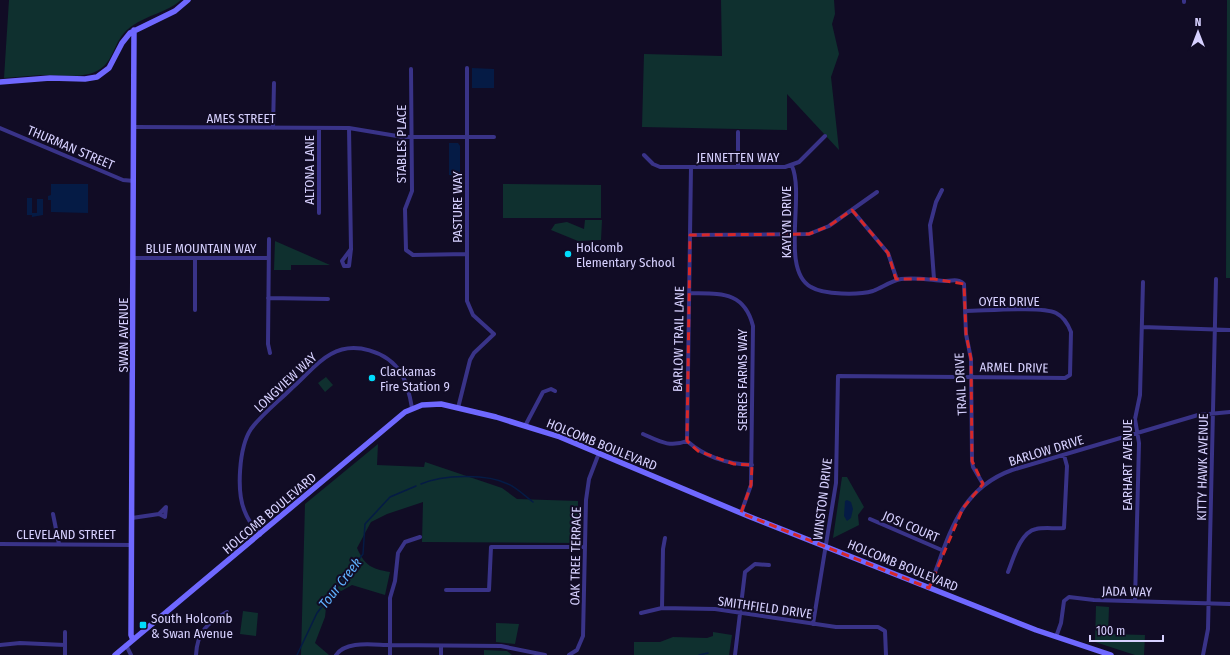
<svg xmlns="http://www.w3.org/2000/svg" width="1230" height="655" font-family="'Fira Sans Condensed',sans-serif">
	<rect width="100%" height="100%" fill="#110c25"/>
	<path fill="#0f302f" d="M9,0H181C166,13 147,15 132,26C115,37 115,56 104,66C88,81 61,74 41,75C29,76 17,77 4,78Z
		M721,0H834L835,14L832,24L839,54L831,77L839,150L787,94V130L642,127L644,54L722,56Z
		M1227,0H1230V278H1226Z
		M503,184L601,185V218H503Z
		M585,220H602L601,240L578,241L551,230L555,224L567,222L584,229Z
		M275,241L330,265H291V270H274Z
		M326,377L333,385L325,392L318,383Z
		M378,444L377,465L424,467L425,462L502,488L517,499L578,501L577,543L422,542L423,502L387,514L371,522L357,548C365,566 372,569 390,572L385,595L352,585L327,599L325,617L315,643L329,655H301L305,504Z
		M842,477H847L864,507L858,515L859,525L833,538Z
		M1096,606L1109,607L1108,634L1145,635L1144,655H1135L1095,642Z
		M243,611L258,613L256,636L240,634Z
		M496,623L519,624L515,644L496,642Z
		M713,632L732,635L729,655H634V642H660L673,637L707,638L713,636Z
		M484,650L507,651L512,655H484Z"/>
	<path fill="#051b45" d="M472,68L494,69V88H472Z
		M449,143H458L460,146V175H449Z
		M51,184H88V213L51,212V200H48V196L51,195Z
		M27,198H32V213H37V199H43V215L32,217V215H27Z
		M847,500L851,502L853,509L851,518L847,521L844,516L845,501Z"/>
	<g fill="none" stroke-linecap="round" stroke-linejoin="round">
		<path stroke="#051b45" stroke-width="1.5" d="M421,484C442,475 486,473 508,484C517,488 525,496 533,502
			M297,655L317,613L363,554L365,524L390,497L416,486
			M699,655L708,653"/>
		<path stroke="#393388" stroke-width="4" d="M1184,0V2
			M411,69L412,191L405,209L406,250L413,255L467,254
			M134,127L349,128L403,137H494
			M0,128L123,180L134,181
			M273,128L274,83
			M319,128V213
			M349,128L351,249L349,266H344L342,261L351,249
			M644,155L653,164L660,167H785L799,162L825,136
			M792,166C805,196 780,270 811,287C824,295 859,295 873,291C883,287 891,281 901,279C916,277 930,280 944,281C950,281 959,278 964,284L966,334L971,359L972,461L973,467L983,484
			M691,167L687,441C705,457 728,464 752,465
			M738,167V132
			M852,210L888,253L897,280
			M690,235L809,234L829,226L877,192
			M269,239L268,344L270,353
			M134,258H269
			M934,279L930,225L936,202L942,190
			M689,293C719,294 744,290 753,326L751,485L741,513
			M268,298L328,299
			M195,310V259
			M1142,327L1230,330
			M458,408L470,360L474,353L494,334L473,315L467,301V68
			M525,426L543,392L551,389L555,391
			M643,434C659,441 669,448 687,441
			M53,514L59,544
			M132,518L159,514L166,507L165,517L159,514
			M870,519L944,551
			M260,535C254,528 248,520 245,512C236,492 239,447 251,429C262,414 279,401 292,388C305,377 316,362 331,354C354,341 387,351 401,373C407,383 410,396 412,408
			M420,537L405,542L398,553L395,581L390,598V645L501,646L545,655
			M0,544L132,545
			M1008,572C1013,560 1020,532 1036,529C1045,527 1055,529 1064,528L1067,466L1064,455
			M929,588C949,538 957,490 1012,470L1198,415L1230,412
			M446,590H489L491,547H584
			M1135,601L1139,443L1135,419L1140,395L1143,282
			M662,608L663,549L665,538
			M641,613L662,608L715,609L836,627H878L885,631L886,655
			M813,624L836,483L838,376L1065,378L1070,375L1071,332C1068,324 1064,317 1056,313C1041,306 984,311 965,311
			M65,632V655
			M1056,637L1061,623L1064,601L1069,597L1094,600L1230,604
			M0,645L20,643L65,645
			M126,645L131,655
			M196,655C197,632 208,622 227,612
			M336,655C346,640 374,645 390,645V655
			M441,655V646
			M569,655L577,650L583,636L586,500L589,479L599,453
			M735,655L745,572L755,564L769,565
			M1203,655L1208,629L1216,279"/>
		<path stroke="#6f68ff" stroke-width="5.5" d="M0,82L50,78L85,79L97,77L109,68L122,43L130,33L175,11L188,0
			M133,640L131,635L134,30
			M115,655L405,412L422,405L441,404L496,417L560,437L748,516L1036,630L1111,655"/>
	</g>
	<path fill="none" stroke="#d62828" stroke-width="3" stroke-dasharray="8 5" stroke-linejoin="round" d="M852,210L888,253L896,279H934L964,284L966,334L971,359L972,461L983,484L963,508L929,588L741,513L751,485L752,465L734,464L698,451L687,441L690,235L809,234L829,226Z"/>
	<g fill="#00dcfc" stroke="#110c25" stroke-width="1.5">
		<circle cx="568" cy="254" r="4"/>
		<circle cx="372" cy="378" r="4"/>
		<rect x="139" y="621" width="8" height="8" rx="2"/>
	</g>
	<g text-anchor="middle" stroke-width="4" stroke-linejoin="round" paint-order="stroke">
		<g font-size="13" fill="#d7d1ff" stroke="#110c25">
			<text x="241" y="123">AMES STREET</text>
			<text transform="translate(401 144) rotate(-90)" y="5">STABLES PLACE</text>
			<text transform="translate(71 147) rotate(23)" y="5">THURMAN STREET</text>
			<text x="738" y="162">JENNETTEN WAY</text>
			<text transform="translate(309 170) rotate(-90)" y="5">ALTONA LANE</text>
			<text transform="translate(457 207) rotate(-90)" y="5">PASTURE WAY</text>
			<text transform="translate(786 222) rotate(-90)" y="5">KAYLYN DRIVE</text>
			<text x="201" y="253">BLUE MOUNTAIN WAY</text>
			<text x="1009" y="306">OYER DRIVE</text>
			<text transform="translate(123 335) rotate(-90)" y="5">SWAN AVENUE</text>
			<text transform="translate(678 339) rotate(-89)" y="5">BARLOW TRAIL LANE</text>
			<text transform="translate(1014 367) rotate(1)" y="5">ARMEL DRIVE</text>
			<text transform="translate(742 380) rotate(-90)" y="5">SERRES FARMS WAY</text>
			<text transform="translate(285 382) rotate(-43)" y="5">LONGVIEW WAY</text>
			<text transform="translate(960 384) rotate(-93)" y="5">TRAIL DRIVE</text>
			<text transform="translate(602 444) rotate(22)" y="5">HOLCOMB BOULEVARD</text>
			<text transform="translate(1046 450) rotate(-17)" y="5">BARLOW DRIVE</text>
			<text transform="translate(1127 465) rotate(-90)" y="5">EARHART AVENUE</text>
			<text transform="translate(1202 467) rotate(-89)" y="5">KITTY HAWK AVENUE</text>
			<text transform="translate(822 499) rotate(-83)" y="5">WINSTON DRIVE</text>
			<text transform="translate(269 513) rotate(-40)" y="5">HOLCOMB BOULEVARD</text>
			<text transform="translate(911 526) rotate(23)" y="5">JOSI COURT</text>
			<text x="66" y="539">CLEVELAND STREET</text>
			<text transform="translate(575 556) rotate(-89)" y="5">OAK TREE TERRACE</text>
			<text transform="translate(903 565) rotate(22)" y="5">HOLCOMB BOULEVARD</text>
			<text transform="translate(1127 591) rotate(1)" y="5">JADA WAY</text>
			<text transform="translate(765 607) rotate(8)" y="5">SMITHFIELD DRIVE</text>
		</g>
		<g font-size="13" fill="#d7d1ff" stroke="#110c25" text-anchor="start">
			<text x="576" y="252">Holcomb<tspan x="576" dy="15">Elementary School</tspan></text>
			<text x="380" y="376">Clackamas<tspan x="380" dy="15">Fire Station 9</tspan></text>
			<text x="151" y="623">South Holcomb<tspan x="151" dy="15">&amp; Swan Avenue</tspan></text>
		</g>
		<g font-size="14" font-style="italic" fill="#5fb1ff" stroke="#110c25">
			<text transform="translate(340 583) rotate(-52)" y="5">Tour Creek</text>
		</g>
	</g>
	<g transform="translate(1198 32)" stroke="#110c25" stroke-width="3" paint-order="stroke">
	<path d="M0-3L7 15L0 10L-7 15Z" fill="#d7d1ff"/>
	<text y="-6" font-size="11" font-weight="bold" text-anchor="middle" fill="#d7d1ff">N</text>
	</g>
	<path d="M1090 635v6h73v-6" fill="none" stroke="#d7d1ff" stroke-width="2"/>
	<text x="1096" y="635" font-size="12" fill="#d7d1ff" stroke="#110c25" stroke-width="3" paint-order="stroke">100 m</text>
</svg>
